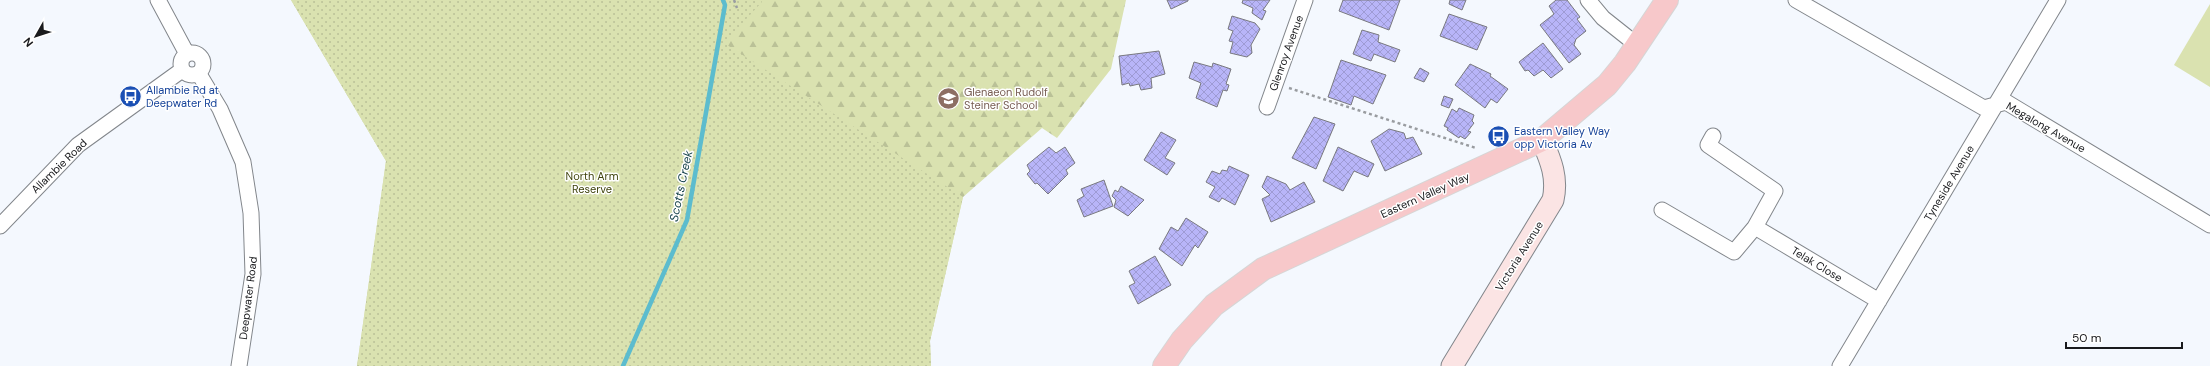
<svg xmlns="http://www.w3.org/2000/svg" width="2210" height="366" font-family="'DM Sans',sans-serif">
	<defs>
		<pattern id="forest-firs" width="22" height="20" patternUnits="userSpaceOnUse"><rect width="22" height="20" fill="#dae2b0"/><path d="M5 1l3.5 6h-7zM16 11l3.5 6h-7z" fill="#bac197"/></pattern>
		<pattern id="park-dots" width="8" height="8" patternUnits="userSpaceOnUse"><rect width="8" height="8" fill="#dae2b0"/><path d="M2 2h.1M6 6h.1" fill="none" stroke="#bac197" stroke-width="1.8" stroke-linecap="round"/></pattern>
		<pattern id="building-cross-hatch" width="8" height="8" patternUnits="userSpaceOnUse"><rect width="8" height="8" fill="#b8b5f8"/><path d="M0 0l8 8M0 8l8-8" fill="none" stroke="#9e9bd4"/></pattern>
	</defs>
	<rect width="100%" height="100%" fill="#f4f8fe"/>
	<path fill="url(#forest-firs)" d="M291,0H1126L1111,69L1057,138L1042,128L963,197L930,341L931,366H357L386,161Z"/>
	<path fill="url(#park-dots)" d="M291,0H761L762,2L724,43L963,197L930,341L931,366H357L386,161Z"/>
	<path fill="#dae2b0" d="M2210,4V87L2174,65Z"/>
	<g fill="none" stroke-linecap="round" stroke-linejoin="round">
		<path stroke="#5cbcce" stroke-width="4.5" d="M623,366L687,220L725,5L723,0"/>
	</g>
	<path fill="url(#building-cross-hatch)" stroke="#79797f" d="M1167,0H1188V1L1171,9Z
		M1243,0H1270L1263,10L1266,11L1262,20L1252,13L1253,8L1242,3Z
		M1343,0H1400L1389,30L1339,11Z
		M1450,0H1466L1462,10L1449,4Z
		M1556,0H1567L1580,17L1577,19L1586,31L1576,39L1574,45L1581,54L1569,63L1540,25L1554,14L1549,6Z
		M1449,14L1487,27L1477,50L1440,36Z
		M1232,16L1255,23L1260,29L1251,45L1252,53L1247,57L1230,53L1233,42L1229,41L1233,31L1228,29Z
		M1362,30L1379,35L1378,42L1400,50L1395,62L1374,54L1371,61L1353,54Z
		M1543,43L1563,69L1551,78L1543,70L1534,76L1528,70L1525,71L1519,62Z
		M1159,51L1165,74L1151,78L1152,88L1141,90L1139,84L1130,86L1129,83L1122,85L1119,56Z
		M1341,60L1386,75L1373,104L1354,96L1351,105L1328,97Z
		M1194,62L1212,67L1213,63L1231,69L1226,84L1229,85L1227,91L1223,90L1217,107L1196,98L1201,83L1189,78Z
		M1470,64L1491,74L1490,76L1508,89L1497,103L1491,99L1485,108L1455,85Z
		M1420,68L1429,73L1424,82L1414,78Z
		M1444,96L1453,99L1449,108L1441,105Z
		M1459,108L1474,115L1472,121L1474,123L1468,131L1471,132L1465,139L1460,136L1459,138L1447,130L1448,128L1444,126L1452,109L1457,112Z
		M1314,117L1335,124L1316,169L1292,158Z
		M1389,129L1404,133L1406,139L1413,137L1422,154L1385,171L1371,141Z
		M1161,132L1176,140L1165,158L1175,163L1167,175L1144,160Z
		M1049,147L1056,153L1065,147L1075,163L1066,170L1068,174L1048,194L1037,183L1035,184L1027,174L1030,171L1027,165Z
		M1338,147L1374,164L1368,177L1354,171L1343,191L1323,181Z
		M1229,166L1249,175L1235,205L1222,198L1219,202L1209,197L1215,187L1206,182L1212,171L1220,174L1222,170L1227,171Z
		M1267,176L1286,184L1290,190L1304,182L1315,202L1271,222L1262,199L1270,195L1262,187Z
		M1104,180L1113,206L1084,217L1077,200L1084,196L1081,189Z
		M1121,186L1144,200L1128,216L1114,207L1116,200L1112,196L1115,190L1118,192Z
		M1186,218L1208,232L1198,248L1195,245L1182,266L1159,249L1171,227L1178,231Z
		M1155,256L1171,285L1138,304L1129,286L1135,283L1129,271Z"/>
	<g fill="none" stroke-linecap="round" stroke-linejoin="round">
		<defs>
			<path id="street" d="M158,0L187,54
				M1588,0L1603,18L1637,45
				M1796,0L1984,108L2006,102L2210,225
				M181 64a11 11 0 1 1 22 0a11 11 0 1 1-22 0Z
				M199,74L220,109L243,162L251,213L253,274L239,366
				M1267,107L1305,0
				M1713,136L1708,145L1775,191L1755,227L1879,301
				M1662,210L1734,252L1755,227
				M0,226L78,145L182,70
				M1840,366L2058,0"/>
			<path id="secondary" d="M1452,366L1553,200C1558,178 1551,161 1542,140"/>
			<path id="primary" d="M1164,366L1182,340L1214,305L1263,269L1542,140L1607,85L1625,63L1667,0"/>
		</defs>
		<use href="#street" stroke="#82868b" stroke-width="17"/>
		<use href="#secondary" stroke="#82868b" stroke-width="23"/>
		<use href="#primary" stroke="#d6d6d6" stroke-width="24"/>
		<path stroke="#999ca0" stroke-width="2.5" stroke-dasharray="3 3" stroke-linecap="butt" d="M734,0L737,8
			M1289,88L1476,148"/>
		<use href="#street" stroke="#fff" stroke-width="15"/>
		<use href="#secondary" stroke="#fbe4e4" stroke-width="21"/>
		<use href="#primary" stroke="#f7c8ca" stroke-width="22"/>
	</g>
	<defs>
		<symbol id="bus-disc" viewBox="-11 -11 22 22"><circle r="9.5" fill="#1a4fb4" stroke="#fff"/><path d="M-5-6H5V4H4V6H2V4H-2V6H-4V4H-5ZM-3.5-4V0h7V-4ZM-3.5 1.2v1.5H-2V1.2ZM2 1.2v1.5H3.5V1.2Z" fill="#fff"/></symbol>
		<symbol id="school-disc" viewBox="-11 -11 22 22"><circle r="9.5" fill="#8d6e63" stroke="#fff"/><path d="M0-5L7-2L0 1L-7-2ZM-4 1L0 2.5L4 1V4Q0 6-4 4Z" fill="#fff"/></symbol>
	</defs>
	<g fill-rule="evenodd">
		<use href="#bus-disc" x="118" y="84" width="25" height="25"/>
		<use href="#school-disc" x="936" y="86" width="25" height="25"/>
		<use href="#bus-disc" x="1486" y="124" width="25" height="25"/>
	</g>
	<g text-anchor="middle" stroke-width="3" stroke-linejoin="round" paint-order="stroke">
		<g font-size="11" fill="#191a1d" stroke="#fff">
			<text transform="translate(1286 53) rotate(-70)" y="4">Glenroy Avenue</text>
			<text transform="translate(2046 127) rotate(30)" y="4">Megalong Avenue</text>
			<text transform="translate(59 166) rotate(-44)" y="4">Allambie Road</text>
			<text transform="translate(1949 183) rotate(-59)" y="4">Tyneside Avenue</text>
			<text transform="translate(1425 195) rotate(-24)" y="4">Eastern Valley Way</text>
			<text transform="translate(1519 256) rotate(-58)" y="4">Victoria Avenue</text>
			<text transform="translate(1817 264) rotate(31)" y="4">Telak Close</text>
			<text transform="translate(248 298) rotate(-83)" y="4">Deepwater Road</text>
		</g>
		<g font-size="11" fill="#164399" stroke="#fff" text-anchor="start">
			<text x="146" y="94">Allambie Rd at<tspan x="146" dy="13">Deepwater Rd</tspan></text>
			<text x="1514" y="135">Eastern Valley Way<tspan x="1514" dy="13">opp Victoria Av</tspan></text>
		</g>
		<g font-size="11" fill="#785e54" stroke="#fff" text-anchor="start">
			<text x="964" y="96">Glenaeon Rudolf<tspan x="964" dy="13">Steiner School</tspan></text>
		</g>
		<g font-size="11" fill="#3e420b" stroke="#fff">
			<text x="592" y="180">North Arm<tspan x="592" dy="13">Reserve</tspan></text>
		</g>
		<g font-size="12" font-style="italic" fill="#17434b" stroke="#fff">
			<text transform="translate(681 186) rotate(-78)" y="4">Scotts Creek</text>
		</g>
	</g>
	<g transform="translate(36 36) rotate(231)" stroke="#ffffff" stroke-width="3" paint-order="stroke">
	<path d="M0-3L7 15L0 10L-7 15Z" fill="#191a1d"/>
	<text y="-6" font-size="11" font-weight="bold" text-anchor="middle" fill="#191a1d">N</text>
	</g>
	<path d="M2066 342v6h116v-6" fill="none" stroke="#191a1d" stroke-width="2"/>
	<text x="2072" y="342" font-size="12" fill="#191a1d" stroke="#ffffff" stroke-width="3" paint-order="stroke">50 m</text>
</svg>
